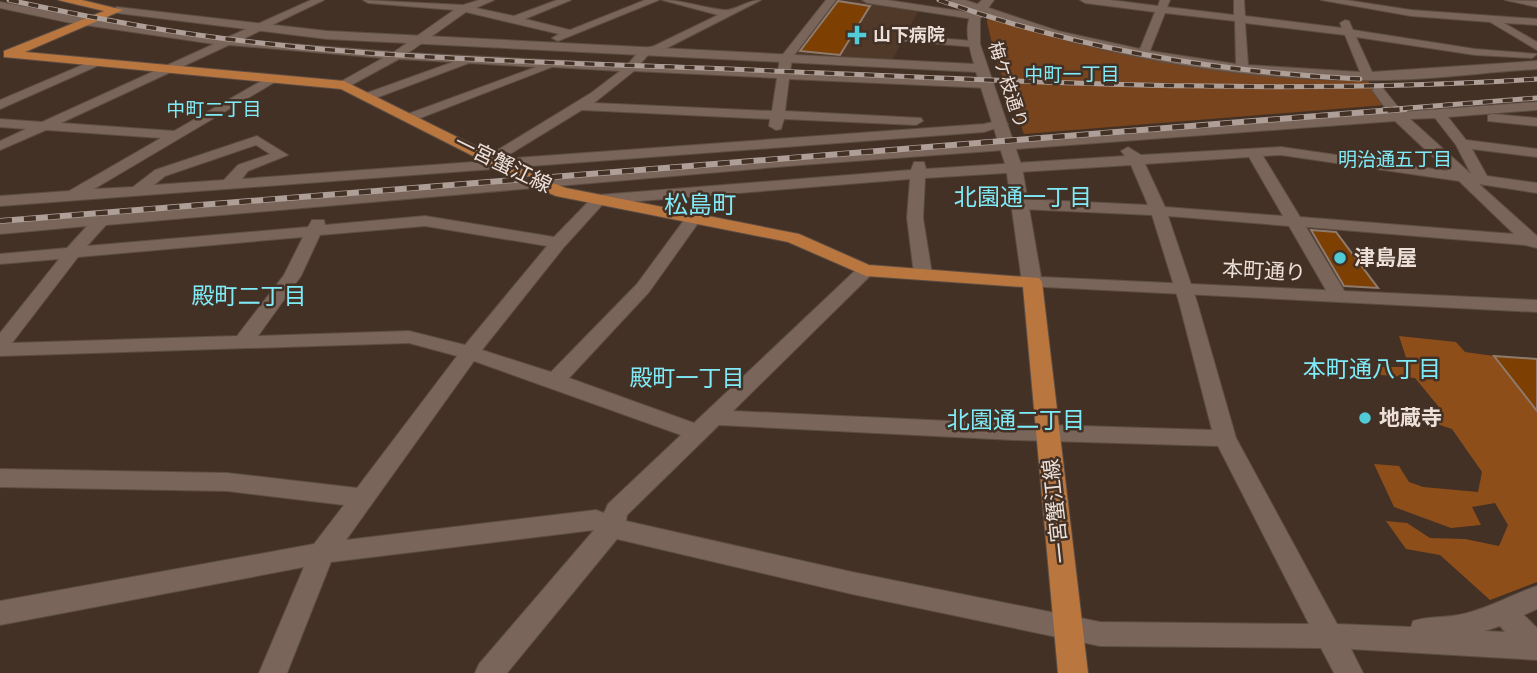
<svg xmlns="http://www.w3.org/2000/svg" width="1537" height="673" font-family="Overpass,'Noto Sans JP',sans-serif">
	<rect width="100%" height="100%" fill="#433126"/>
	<path fill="#503929" d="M836,0H854L919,10L892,60L795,55Z"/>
	<path fill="#77441d" d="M988,16L1155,57L1366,78L1385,105L1024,134L995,57L987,22Z"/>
	<path fill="#8e4e1a" d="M1399,336L1456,342L1465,352L1494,356L1527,399L1537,400V582L1490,600L1440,555L1406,549L1386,521L1407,523L1430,538L1465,539L1499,546L1508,525L1495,503L1472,507L1481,525L1451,528L1394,507L1374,464L1399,466L1409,482L1423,487L1478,492L1482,472L1452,429L1437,424L1443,412L1415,378L1381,375L1378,367H1409Z"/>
	<path fill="#7e4002" stroke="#8f7b6d" stroke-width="2" d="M838,1L870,6L840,55L800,51Z
		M1311,230L1336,232L1378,288L1344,286Z
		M1494,356L1537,359V411Z"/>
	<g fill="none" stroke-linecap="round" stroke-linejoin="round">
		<defs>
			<path id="street" d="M311,0H324L241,40L394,52L454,10L368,3L363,0L463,5L479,0H494L476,8L514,16L557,0H571L525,19L570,30L645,0H659L558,41L552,38L559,34L466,12L408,53L628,64L641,49L654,46L718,15L662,0C684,0 703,8 724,10C735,11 747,0 761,0L661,51L649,54L640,64L778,71L780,58L826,0H836L792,58L790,72L988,80L994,84L988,88L789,79L785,111L921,118L923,121L916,125L784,119L781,129L776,130L769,126L770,119L582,110L502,159L984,124L1001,120L1008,124L984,132L0,206V196L69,191L161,138L46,130L0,150V141L26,129L0,127V119L42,122L214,44L71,23L0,8V2L143,28L226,38ZM229,45L383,58L340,82V88L344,89L399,59L453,62L364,94V100L368,101L469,63L536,67L405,115L403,118L410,122L552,67L620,71L591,93L488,156L487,161L242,179L248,171L288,155L257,136L155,170L133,187L94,189L280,79L270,76L174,131L61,123ZM634,71L777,78L772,111L594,103ZM256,145L270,154L238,165L224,180L154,185L165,176Z
				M862,0H887L973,13L978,16L973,19L867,3Z
				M950,0H965L1058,31L1140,49L1155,12L1085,3L1080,0H1110L1158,6L1160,0H1170L1167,7L1234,15V0H1244L1245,16L1342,28L1340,23L1345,20L1349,21L1353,30L1475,49L1537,54L1532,58L1475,55L1356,37L1372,72L1537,61V69C1487,72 1438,79 1388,80C1270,82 1148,65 1035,31C1011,23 969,15 950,0ZM1165,13L1235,21L1236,64L1150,51ZM1245,23L1345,35L1360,72L1248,65Z
				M1321,0H1346L1411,10L1537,19V25L1504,23L1537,42V50L1490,22L1411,16Z
				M1505,0L1537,1V7Z
				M909,36L974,41L980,44L974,47L905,41V37Z
				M94,60L104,63L0,109V100Z
				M1378,86L1382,87L1402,112L1537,102V110L1448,117L1466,140L1537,149V157L1472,149L1487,176L1537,183V193L1479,184L1537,236V248L1525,245L1306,227L1348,297L1339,302L1330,297L1289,226L1168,216L1197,302L1236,438L1337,624L1411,627L1413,621C1428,616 1443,618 1458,615C1486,610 1510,595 1537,586V609L1524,615L1537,628V660L1351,649L1363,673H1334L1321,648L1100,646L852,594L617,539L507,673H475L479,664L594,530L331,562L287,673H259L304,567L0,625V601L314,544L344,505L227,491L0,487V469L227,473L357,488L457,356L409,343L0,356V333L59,259L0,264V254L67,248L87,226L0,234V224L96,216L105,211L112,215L801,157L1389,113L1372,90ZM1435,118L1456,145L1471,174L1410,119ZM1395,121L1448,171L1281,147L1141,155L1128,147L1121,151L1125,156L926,169L924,162H914L911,170L598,195L593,197L554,237L425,216L325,225L324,220H312L308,227L87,246L106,225L801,165ZM1281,155L1459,181L1514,234L1300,217L1263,156ZM1249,157L1283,216L1165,207L1145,164ZM1131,165L1148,205L1021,199L1013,204L1021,209L1152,215L1179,302L1212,430L1014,424L733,411L872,274L875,270L872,266H860L694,423L569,378L649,292L701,219L693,214L687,216L637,284L551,372L482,350L564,247L603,204L910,179L907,218L914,274L923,279L932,274L923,218L925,178ZM425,226L547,246L465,345L409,331L258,336L301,276L320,235ZM303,237L284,275L237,336L12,343L78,257ZM474,361L681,435L608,504L604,513L596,510L346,540ZM719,425L1014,440L1218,446L1309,624L1100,622L852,572L626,521L627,515ZM1500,626L1505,632L1485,631Z
				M1493,114L1537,118V126L1488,121V115Z"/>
			<path id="secondary" d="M982,0H994L980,19V44L1022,167L1041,277L1537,300V312L1025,286L1022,282L1006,167L976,72L327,39L117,13L111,10L117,7L327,31L974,64C967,40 961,18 982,0Z"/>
			<path id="primary" d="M58,0H82L123,10L25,52L344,81L542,179L566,188L799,234L869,265L1039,278L1042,282L1088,673H1058L1023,287L866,276L788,242L556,196L530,185L341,89L4,57V51L104,11Z"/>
		</defs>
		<use href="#street" stroke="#5c4d43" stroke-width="2"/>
		<use href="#secondary" stroke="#5c4d43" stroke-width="2"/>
		<use href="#primary" stroke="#5c4d43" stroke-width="2"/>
		<use href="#street" fill="#796559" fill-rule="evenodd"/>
		<use href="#secondary" fill="#796559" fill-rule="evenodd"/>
		<use href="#primary" fill="#ba763f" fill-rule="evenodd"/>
		<defs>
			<path id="rail-far1" d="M9,0C69,13 130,25 191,34C376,61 565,62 752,70C1014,81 1275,96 1537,79
				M939,0C1076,49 1215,72 1360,79
				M1383,110L1537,98"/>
			<path id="rail" d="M0,221L1405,109"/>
		</defs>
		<use href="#rail-far1" stroke="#aea098" stroke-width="5"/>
		<use href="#rail" stroke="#aea098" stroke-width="6"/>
		<use href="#rail-far1" stroke="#433126" stroke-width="3.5" stroke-dasharray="10" stroke-linecap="butt"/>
		<use href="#rail" stroke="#433126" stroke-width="4.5" stroke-dasharray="12" stroke-linecap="butt"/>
	</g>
	<g fill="#52cbd9" stroke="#433126" stroke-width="2.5">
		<path d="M853.5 24.5h7v7h7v7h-7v7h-7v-7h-7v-7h7z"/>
		<circle cx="1340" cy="258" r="7"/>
		<circle cx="1365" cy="418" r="7"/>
	</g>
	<g text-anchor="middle" stroke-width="5" stroke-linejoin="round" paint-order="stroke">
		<g font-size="18" font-weight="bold" fill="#ece0d9" stroke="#433126" text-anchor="start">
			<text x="873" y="41">山下病院</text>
		</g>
		<g font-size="18" fill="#ece0d9" stroke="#433126">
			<text transform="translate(1008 85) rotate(72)" y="6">梅ケ枝通り</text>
		</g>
		<g font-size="19" fill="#80ebf8" stroke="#433126">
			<text x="1072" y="81">中町一丁目</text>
			<text x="214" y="116">中町二丁目</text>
			<text x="1395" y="166">明治通五丁目</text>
		</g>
		<g font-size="21" fill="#ece0d9" stroke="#433126">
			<text transform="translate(503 164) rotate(26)" y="7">一宮蟹江線</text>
			<text transform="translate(1264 271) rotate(3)" y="7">本町通り</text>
			<text transform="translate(1056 511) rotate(-96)" y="7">一宮蟹江線</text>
		</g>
		<g font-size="21" font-weight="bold" fill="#ece0d9" stroke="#433126" text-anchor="start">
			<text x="1354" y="265">津島屋</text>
			<text x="1379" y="425">地蔵寺</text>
		</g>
		<g font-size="23" fill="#80ebf8" stroke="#433126">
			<text x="1023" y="205">北園通一丁目</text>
			<text x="249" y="304">殿町二丁目</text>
			<text x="1372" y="377">本町通八丁目</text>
			<text x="687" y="386">殿町一丁目</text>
			<text x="1016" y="428">北園通二丁目</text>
		</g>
		<g font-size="24" fill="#80ebf8" stroke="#433126">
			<text x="700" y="213">松島町</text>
		</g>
	</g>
</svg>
